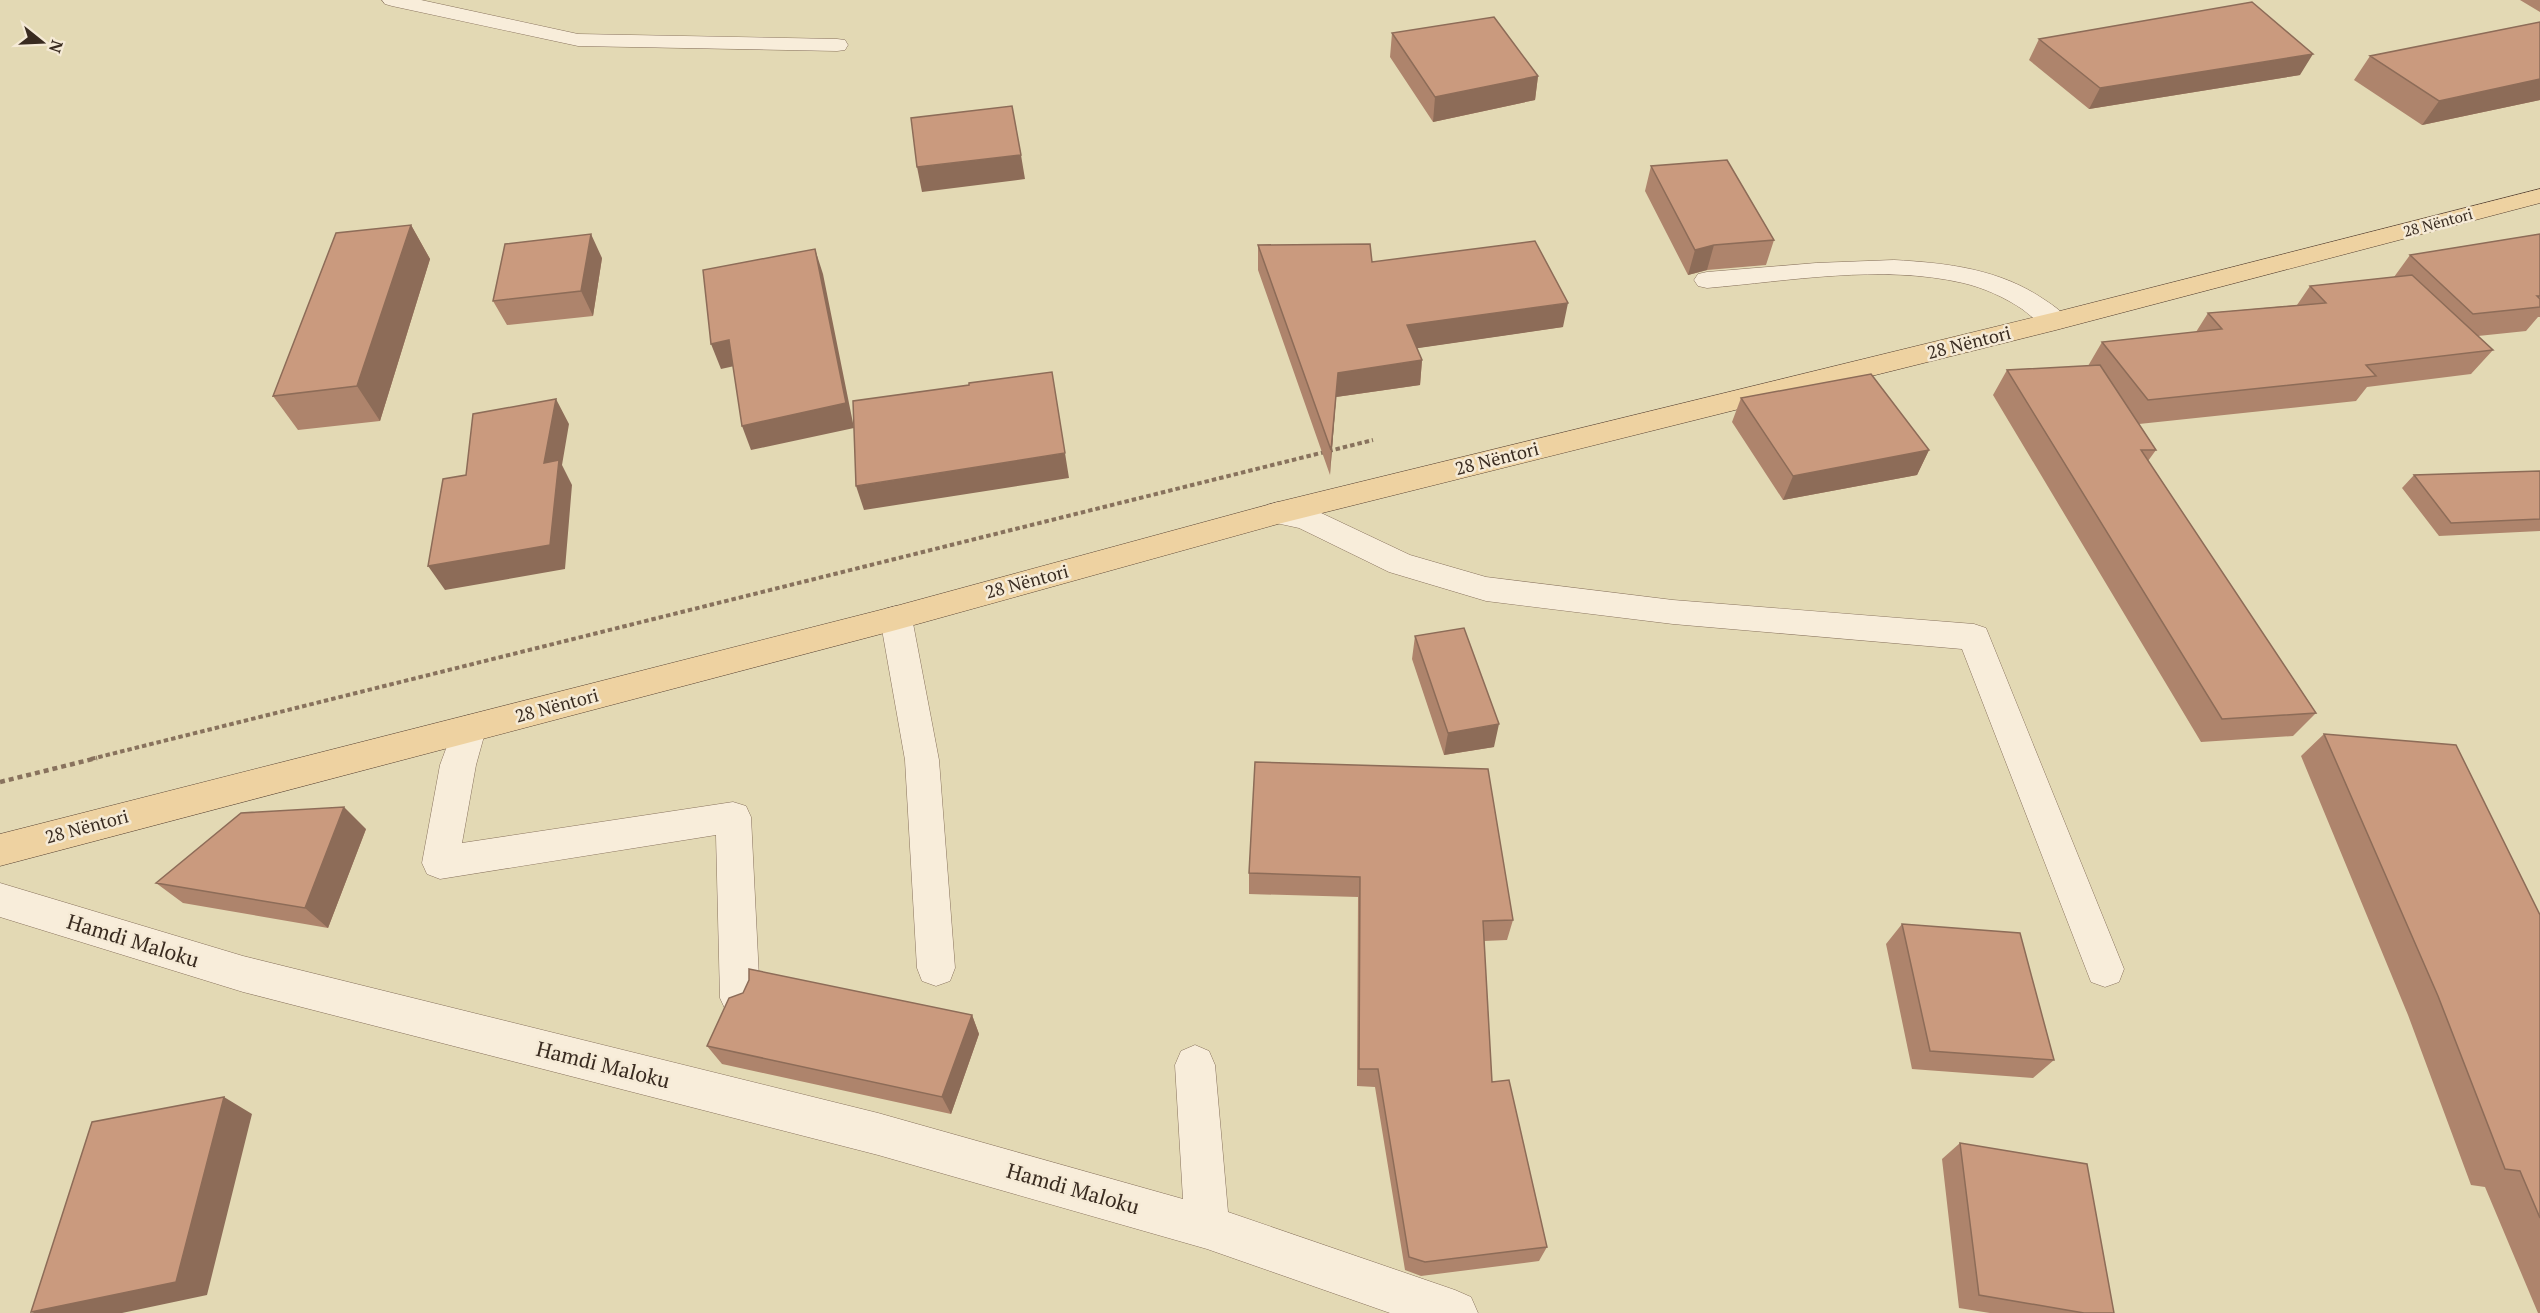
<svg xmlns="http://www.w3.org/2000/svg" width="2540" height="1313" font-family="'PT Serif',serif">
	<rect width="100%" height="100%" fill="#ede0c7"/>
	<path fill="#e3d9b4" d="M0,0H2540V1313H0Z"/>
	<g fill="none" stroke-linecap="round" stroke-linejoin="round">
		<defs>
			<path id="minor" d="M382,0H421L578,34L837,39L845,40L848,45L845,50L837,51L578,46L392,6L385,4Z
				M1894,260C1948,263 2000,269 2045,300C2054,306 2063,312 2069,321L2065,327C2059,329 2054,330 2048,327C2038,323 2030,315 2022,309C2004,297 1984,288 1963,283C1881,264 1790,281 1707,288L1698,286L1694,280L1698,274L1707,272L1816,263Z
				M1278,502L1317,511L1410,555L1486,577L1673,600L1974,624L1986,628L2124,969L2119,982L2105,987L2091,982L1962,649L1673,624L1486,601L1389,572L1299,528L1267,521L1263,513L1267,505Z
				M896,606L907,609L912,618L939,760L955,968L950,981L936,986L922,981L917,968L905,760L880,618L885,609Z
				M469,715L481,719L486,729L476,765L462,843L733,802L746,806L751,817L760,998L754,1011L740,1016L726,1011L720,998L716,835L440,879L427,874L422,863L440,765L457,719Z
				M0,883L243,956L878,1113L1183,1199L1175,1065L1181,1051L1195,1045L1209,1051L1215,1065L1228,1212L1455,1290L1471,1297L1478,1313H1390L1207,1249L878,1155L243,992L0,917Z"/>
			<path id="major" d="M2540,189V203L2056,330L1278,524L896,630L0,866V834L896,606L1278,502L2056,312Z"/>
		</defs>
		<use href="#minor" stroke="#88725d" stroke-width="1"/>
		<use href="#major" stroke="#564031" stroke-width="1"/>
		<path stroke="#88725d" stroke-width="4" stroke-dasharray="4.5 3" stroke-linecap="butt" d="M91,759L1373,440"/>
		<path stroke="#88725d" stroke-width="4.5" stroke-dasharray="5 4" stroke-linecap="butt" d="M0,782L97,758"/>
		<use href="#minor" fill="#f8edda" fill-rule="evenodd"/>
		<use href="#major" fill="#eed2a1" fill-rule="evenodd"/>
	</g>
	<path fill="#ae846c" d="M2520,0H2540V12Z
		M2540,22V100L2422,125L2354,80L2370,56Z
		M1392,33L1538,76L1535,100L1433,122L1390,57Z
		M2039,39L2300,75L2089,109L2029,60Z
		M1651,166L1774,240L1766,265L1707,270L1688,275L1645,191Z
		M411,225L430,259L380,421L298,430L273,396Z
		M2540,234V317H2538L2526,331L2478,336L2493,350L2471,374L2367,387L2356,401L2139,424L2156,450L2148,461L2316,713L2293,736L2201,742L1993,395L2007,370L2088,366L2102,342L2196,332L2208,313L2297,305L2310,286L2394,277L2410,255Z
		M1258,245L1372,262L1563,327L1417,348L1422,360L1420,385L1336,397L1330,475L1258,270Z
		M602,258L593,316L507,325L493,301Z
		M1741,398L1929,450L1917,475L1783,500L1732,422Z
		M2540,471V531L2439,536L2402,488L2414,475Z
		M1415,636L1494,747L1444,755L1412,659Z
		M2324,734L2540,915V1313H2538L2485,1187L2471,1185L2408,1015L2301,756Z
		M1255,762L1513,920L1507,940L1484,941L1492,1082L1547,1247L1539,1261L1421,1276L1405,1270L1375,1087L1357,1086L1358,897L1249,894V873Z
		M366,829L328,928L183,903L156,883Z
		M1902,924L2054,1060L2033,1078L1912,1069L1886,944Z
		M972,1015L979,1034L951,1114L722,1064L707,1046Z
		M1960,1143L2114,1313H1990L1959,1308L1942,1159Z"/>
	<path fill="#8d6c58" d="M2313,54L2300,75L2089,109L2100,88Z
		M1538,76L1535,100L1433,122L1435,97Z
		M2540,79V100L2422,125L2439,101Z
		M1021,155L1025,179L922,192L917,167Z
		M411,225L430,259L380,421L357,386Z
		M591,234L602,258L593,316L581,291Z
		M1714,245L1707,270L1688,275L1695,250Z
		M815,249L823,274L854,428L751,450L742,426Z
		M1568,303L1563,327L1405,350L1407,325Z
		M729,340L739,365L721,369L711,344Z
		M1422,360L1420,385L1336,397L1330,475L1331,450L1338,373Z
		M556,399L569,424L562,465L572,485L565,569L445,590L428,566Z
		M1929,450L1917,475L1783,500L1793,476Z
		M1065,453L1069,478L864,510L856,486Z
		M1499,724L1494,747L1444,755L1448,733Z
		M344,807L366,829L328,928L305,908Z
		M972,1015L979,1034L951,1114L942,1097Z
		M224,1097L252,1114L207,1295L122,1313H34L31,1312Z"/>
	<path fill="#ca9a7e" stroke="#8d6c58" stroke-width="1.5" d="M2252,2L2313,54L2100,88L2039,39Z
		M1494,17L1538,76L1435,97L1392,33Z
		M2540,22V79L2439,101L2370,56Z
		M1012,106L1021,155L917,167L911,118Z
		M1727,160L1774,240L1714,245L1695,250L1651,166Z
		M411,225L357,386L273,396L336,233Z
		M591,234L581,291L493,301L505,244Z
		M2540,234V296H2537L2540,299V307L2473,314L2410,255Z
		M1535,241L1568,303L1407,325L1422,360L1338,373L1331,450L1258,245L1370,244L1372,262Z
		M815,249L846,403L742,426L729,340L711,344L703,270Z
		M2412,275L2493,350L2366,365L2376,376L2148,400L2102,342L2222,329L2208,313L2326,303L2310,286Z
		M2100,365L2156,450H2141L2316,713L2222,719L2007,370Z
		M1052,372L1065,453L856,486L853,401L969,385V383Z
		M1871,374L1929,450L1793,476L1741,398Z
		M556,399L544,463L559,460L550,545L428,566L443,479L466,475L473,414Z
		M2540,471V519L2451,523L2414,475Z
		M1464,628L1499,724L1448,733L1415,636Z
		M2324,734L2456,745L2540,915V1218L2520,1171L2505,1169L2438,996Z
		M1255,762L1488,769L1513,920L1483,921L1492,1082L1509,1080L1547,1247L1425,1262L1409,1257L1378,1069H1359L1360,877L1249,873Z
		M344,807L305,908L156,883L241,813Z
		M1902,924L2020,933L2054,1060L1930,1051Z
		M749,969L972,1015L942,1097L707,1046L729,998L743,993L749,980Z
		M224,1097L176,1282L31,1312L92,1122Z
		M1960,1143L2087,1164L2114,1313H2084L1979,1295Z"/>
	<g text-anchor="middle" stroke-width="5" stroke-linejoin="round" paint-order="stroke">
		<g font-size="15" fill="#392b20" stroke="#f5ead6">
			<text transform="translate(2438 223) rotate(-15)" y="5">28 Nëntori</text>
		</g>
		<g font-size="18" fill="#392b20" stroke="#f5ead6">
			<text transform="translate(1969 343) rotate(-14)" y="6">28 Nëntori</text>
			<text transform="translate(1497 459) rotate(-14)" y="6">28 Nëntori</text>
			<text transform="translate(1027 582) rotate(-15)" y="6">28 Nëntori</text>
			<text transform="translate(557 706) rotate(-15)" y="6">28 Nëntori</text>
			<text transform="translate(87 827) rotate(-15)" y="6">28 Nëntori</text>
		</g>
		<g font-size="21" fill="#392b20" stroke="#f5ead6">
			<text transform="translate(133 941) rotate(17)" y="7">Hamdi Maloku</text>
			<text transform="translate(603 1065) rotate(14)" y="7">Hamdi Maloku</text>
			<text transform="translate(1073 1189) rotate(16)" y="7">Hamdi Maloku</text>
		</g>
	</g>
	<g transform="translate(42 42) rotate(108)" stroke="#f5ead6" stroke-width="4.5" paint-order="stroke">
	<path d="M0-4.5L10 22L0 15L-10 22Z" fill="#392b20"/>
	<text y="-9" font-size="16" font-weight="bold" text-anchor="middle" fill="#392b20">N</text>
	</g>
</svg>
